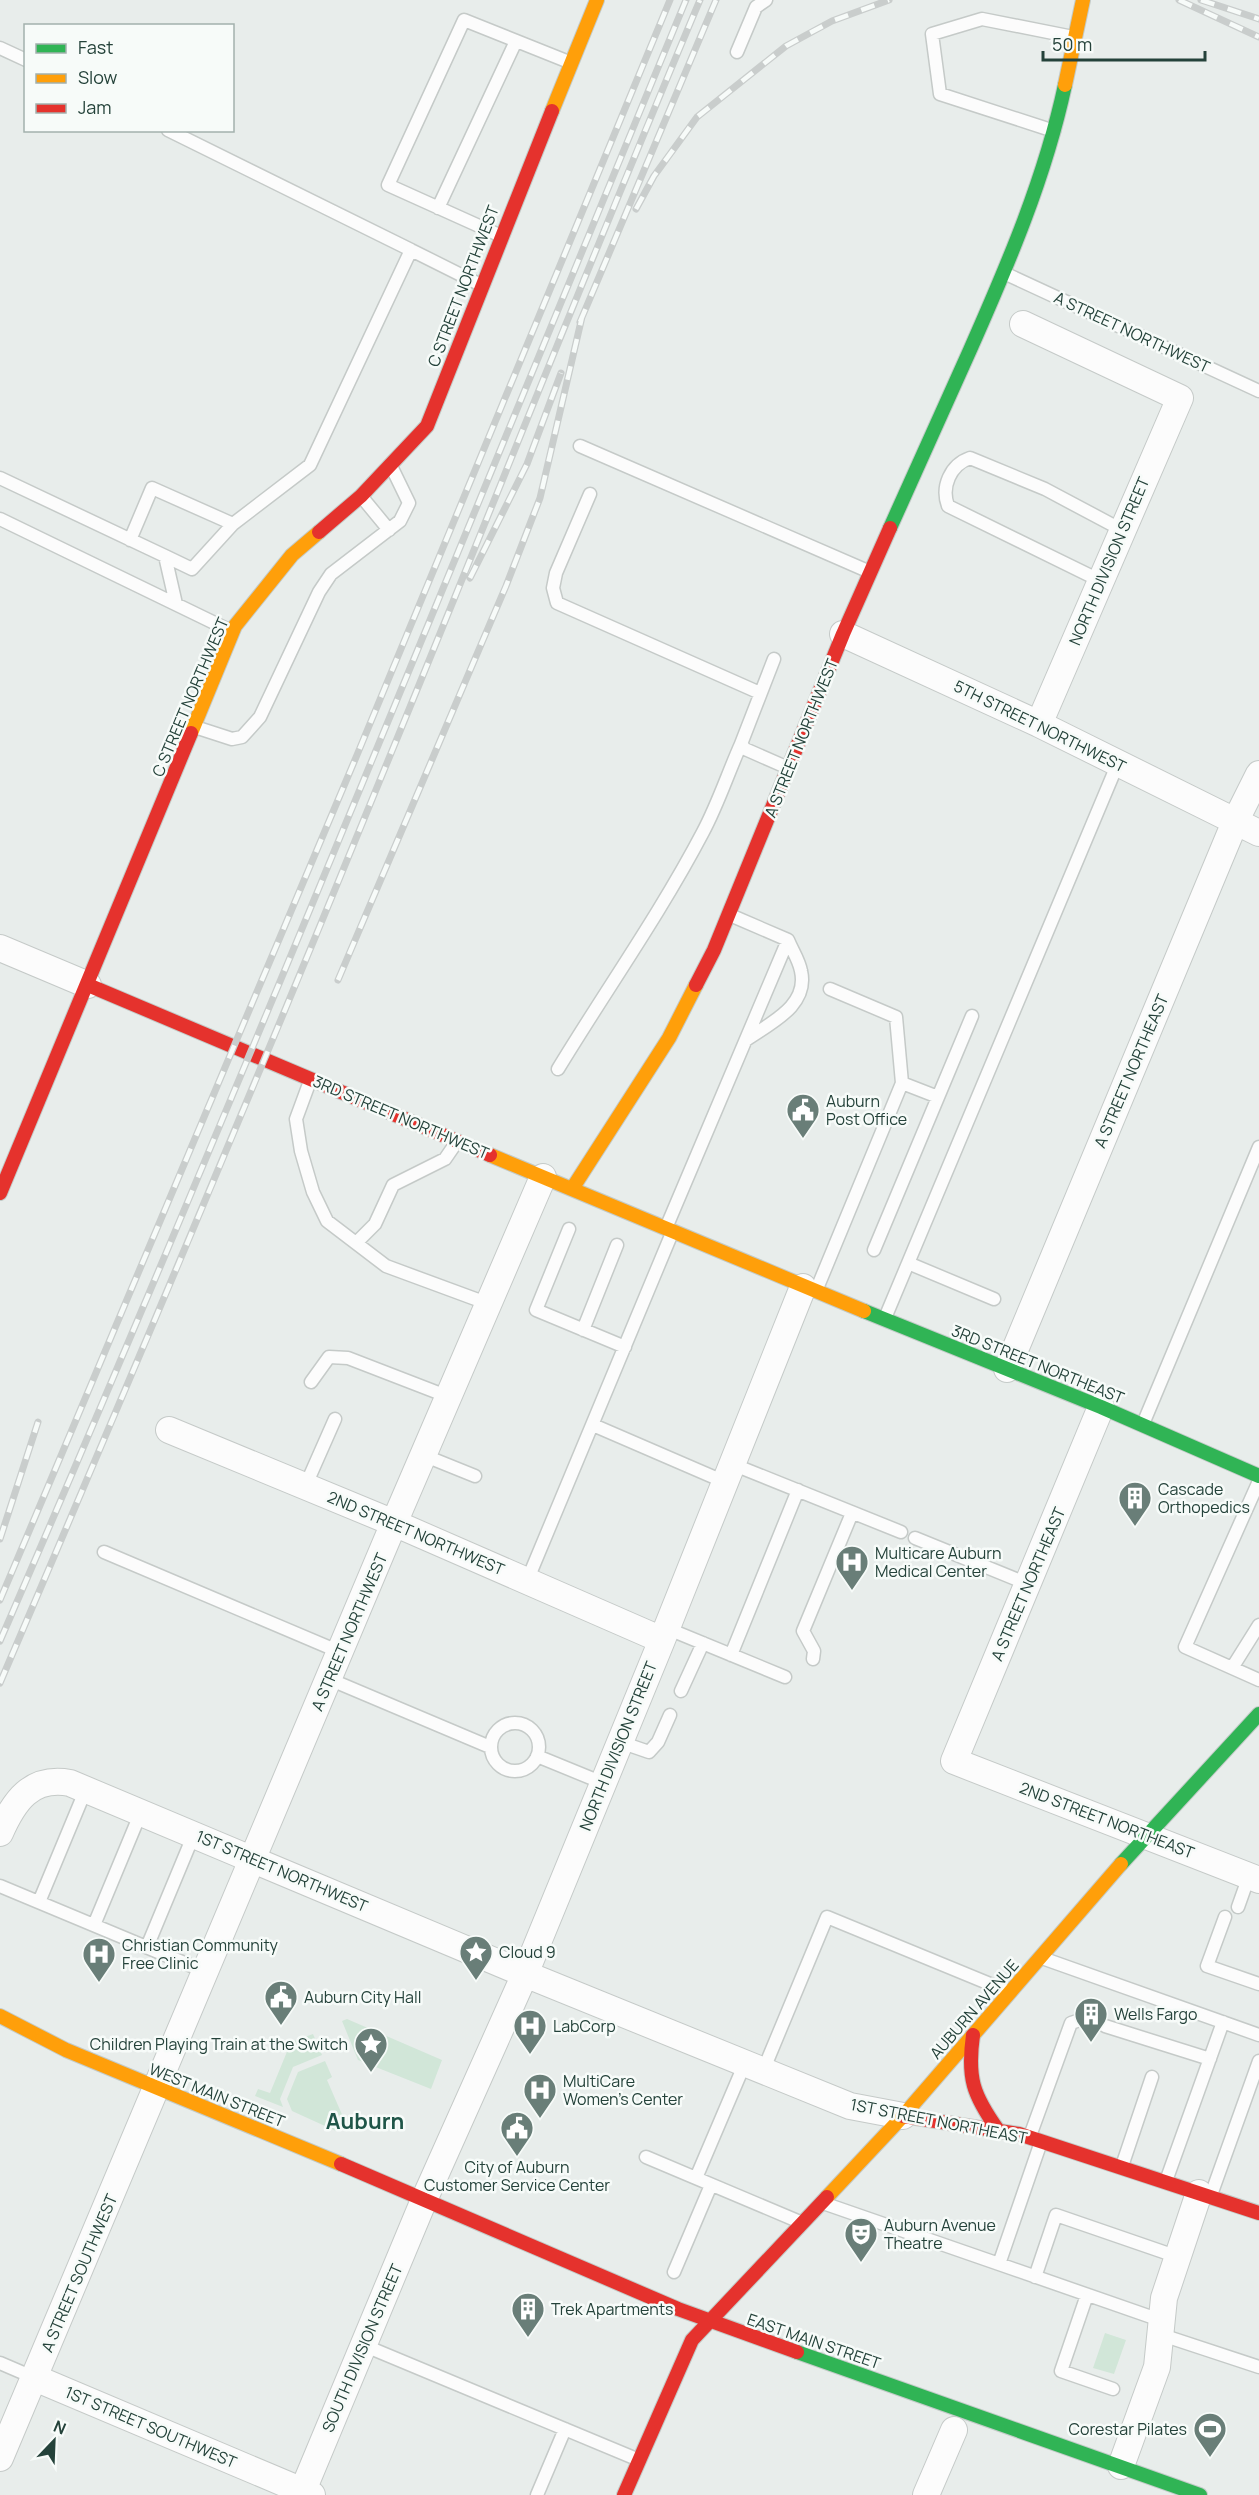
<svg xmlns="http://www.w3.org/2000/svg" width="1259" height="2495" font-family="Manrope,sans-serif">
	<rect width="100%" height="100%" fill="#e8edeb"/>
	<path fill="#d1e6d8" d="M347,2019L442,2060L431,2089L358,2060L342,2021Z
		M313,2034L322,2055L293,2067L280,2099L283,2107L255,2096L258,2089L270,2093L291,2042Z
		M325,2061L332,2077L327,2080L347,2126L336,2131L292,2111L287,2099L298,2072Z
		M1105,2333L1126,2340L1114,2374L1093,2368Z"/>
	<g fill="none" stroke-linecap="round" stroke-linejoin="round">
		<defs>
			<path id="lane" d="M0,48L26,60
				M737,52L756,7L766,0
				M168,130L411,250
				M1054,131L940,94L932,34L982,19L1073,37
				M438,208L516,41
				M499,235L388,185L464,20L569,62
				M1004,273L1259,391
				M580,446L870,572
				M0,478L165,556L176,604
				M590,494L556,573L553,588L557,603L760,693
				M361,496L389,530
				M0,519L231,631
				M233,524L310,465L411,250L481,285
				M130,540L152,488L233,524L192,569L165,556
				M1101,581L948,506C941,487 950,465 970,458L1045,489L1122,530
				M774,659L741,744L745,749L786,767
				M195,727L232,739L242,737L260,717L319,592L331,574L400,521L409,503L392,468
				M830,989L896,1017L902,1083
				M746,1040C770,1023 809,1006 801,971C799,960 792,950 788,940
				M558,1069C606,990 660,914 703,832C718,804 728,773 741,744
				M310,1081L296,1119L301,1151L313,1192L327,1221L386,1266L489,1304
				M666,1228L788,940L730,915
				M569,1229L536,1310L625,1347
				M357,1242L375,1224L393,1185L445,1159L456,1143
				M874,1250L972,1016
				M908,1263L994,1299
				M816,1291L902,1083L938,1097
				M885,1318L1118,763
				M583,1330L617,1245
				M311,1382L329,1357L348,1358L449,1397
				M1143,1424L1259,1147
				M593,1425L725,1482
				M423,1455L475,1476
				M732,1464L901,1532
				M1259,1481L1185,1647L1259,1680
				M305,1487L335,1419
				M915,1538L1028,1584
				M104,1552L340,1652
				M527,1581L672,1233
				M666,1628L785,1677
				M731,1655L798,1490
				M813,1659L814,1651L803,1631L852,1513
				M1232,1668L1259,1625
				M329,1679L490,1747
				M681,1691L703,1643
				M491 1747a24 24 0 1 1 48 0a24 24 0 1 1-48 0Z
				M620,1742L649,1752L658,1742L670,1715
				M537,1756L603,1783
				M0,1886L206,1972
				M39,1902L86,1789
				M1238,1907L1249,1876
				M1225,1917L1207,1966L1259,1984
				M94,1925L141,1812
				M147,1947L194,1834
				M1042,1958L1259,2035
				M1105,2026L1210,2059
				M763,2071L827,1917L1007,1991
				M1030,2136L1071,2023L1083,2019
				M646,2157L800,2222
				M1122,2166L1152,2077
				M696,2178L745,2063
				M1166,2181L1223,2022
				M1211,2195L1259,2061
				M823,2203L999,2264L1041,2142
				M999,2264L1160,2320
				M674,2272L711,2185
				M1035,2277L1056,2215L1178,2257
				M1087,2295L1061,2371L1113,2389
				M1162,2335L1259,2367
				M363,2345L639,2460
				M0,2363L35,2378
				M537,2495L565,2429"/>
			<path id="street" d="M1023,324L1180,398L1039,724
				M843,634L1039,724L1259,833
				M0,948L88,985
				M1007,1369L1235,822L1259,774
				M1101,1407L954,1761L1259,1880
				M169,1430L394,1523L662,1640
				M0,1833C14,1801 31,1776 70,1783L525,1974L850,2106L903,2116
				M35,2378L312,2495
				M0,2458L394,1523L543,1177
				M1121,2466L1157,2367L1164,2298L1199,2193
				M301,2495L424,2200L525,1974L662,1640L803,1287
				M926,2495L954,2430"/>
			<path id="fast" d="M890,528C917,469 943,409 970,350C1008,264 1045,178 1065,85
				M864,1311L1101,1407L1259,1476
				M1121,1864L1259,1714
				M797,2352L1200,2495"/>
			<path id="slow" d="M1065,85L1083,0
				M552,111L597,0
				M191,733L235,626L292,555L319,532
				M490,1155L864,1311
				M572,1189L669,1038L696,985
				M0,2016L66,2050L341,2164
				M827,2197L903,2116L1121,1864"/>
			<path id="jam" d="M319,532L361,496L427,426L552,111
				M88,985L490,1155
				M696,985L714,950L843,634L890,528
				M0,1193L191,733
				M973,2035C967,2078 973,2095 998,2130
				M903,2116L1019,2134L1259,2213
				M341,2164L678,2309L797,2352
				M624,2495L692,2340L827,2197"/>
		</defs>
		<use href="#lane" stroke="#c5cac8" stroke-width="15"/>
		<use href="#street" stroke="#c5cac8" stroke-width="28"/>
		<use href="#fast" stroke="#c3cbc8" stroke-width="16"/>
		<use href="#slow" stroke="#c3cbc8" stroke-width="16"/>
		<use href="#jam" stroke="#c3cbc8" stroke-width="16"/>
		<use href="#lane" stroke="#fcfcfc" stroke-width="12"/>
		<use href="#street" stroke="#fcfcfc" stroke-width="26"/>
		<use href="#fast" stroke="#30b455" stroke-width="14"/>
		<use href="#slow" stroke="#ff9f0a" stroke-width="14"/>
		<use href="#jam" stroke="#e5322d" stroke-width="14"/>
		<defs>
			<path id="rail" d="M1179,0L1259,37
				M1201,0L1259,19
				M636,209L654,176L697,117L786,46L832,21L889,0
				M580,322L716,0
				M470,578L527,464L561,373
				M338,980L506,586L540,498L582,317
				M0,1539L38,1422
				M0,1600L357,755L670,0
				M0,1641C236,1097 459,548 686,0
				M0,1683C131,1377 261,1071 387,763C492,508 593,253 700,0"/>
		</defs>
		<use href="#rail" stroke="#c9cdcc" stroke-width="7"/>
		<use href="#rail" stroke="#f7fbf9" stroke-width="4.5" stroke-dasharray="14" stroke-linecap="butt"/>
	</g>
	<defs>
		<symbol id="civic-pin" viewBox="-11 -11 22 30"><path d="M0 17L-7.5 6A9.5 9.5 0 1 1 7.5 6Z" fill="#697e78" stroke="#f7fbf9"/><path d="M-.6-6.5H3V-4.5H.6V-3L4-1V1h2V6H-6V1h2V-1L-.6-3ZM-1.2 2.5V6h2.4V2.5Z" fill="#fff"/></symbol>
		<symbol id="building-pin" viewBox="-11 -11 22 30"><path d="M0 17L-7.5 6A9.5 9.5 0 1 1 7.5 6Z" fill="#697e78" stroke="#f7fbf9"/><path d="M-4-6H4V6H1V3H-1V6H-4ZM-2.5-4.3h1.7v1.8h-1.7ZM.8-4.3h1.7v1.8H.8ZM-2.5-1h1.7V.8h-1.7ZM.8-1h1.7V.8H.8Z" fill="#fff"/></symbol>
		<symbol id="hospital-pin" viewBox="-11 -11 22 30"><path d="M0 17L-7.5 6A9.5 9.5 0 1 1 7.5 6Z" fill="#697e78" stroke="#f7fbf9"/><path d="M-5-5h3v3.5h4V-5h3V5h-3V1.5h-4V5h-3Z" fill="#fff"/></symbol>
		<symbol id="sight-pin" viewBox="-11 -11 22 30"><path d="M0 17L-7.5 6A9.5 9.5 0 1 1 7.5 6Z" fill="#697e78" stroke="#f7fbf9"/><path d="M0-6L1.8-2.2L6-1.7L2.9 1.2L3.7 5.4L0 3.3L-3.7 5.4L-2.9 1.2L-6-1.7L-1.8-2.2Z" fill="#fff"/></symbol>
		<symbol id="theatre-pin" viewBox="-11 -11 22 30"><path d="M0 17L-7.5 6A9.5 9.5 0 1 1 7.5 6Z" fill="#697e78" stroke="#f7fbf9"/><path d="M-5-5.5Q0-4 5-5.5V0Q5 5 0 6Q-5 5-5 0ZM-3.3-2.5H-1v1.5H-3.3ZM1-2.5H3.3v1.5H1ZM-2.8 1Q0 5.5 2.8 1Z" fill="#fff"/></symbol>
		<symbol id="stadium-pin" viewBox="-11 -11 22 30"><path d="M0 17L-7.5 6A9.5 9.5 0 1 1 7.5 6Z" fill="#697e78" stroke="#f7fbf9"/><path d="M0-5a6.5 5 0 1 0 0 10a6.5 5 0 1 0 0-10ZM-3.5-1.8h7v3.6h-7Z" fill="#fff"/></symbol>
	</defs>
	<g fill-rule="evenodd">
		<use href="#civic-pin" x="784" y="1091" width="38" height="52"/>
		<use href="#building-pin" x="1116" y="1479" width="38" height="52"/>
		<use href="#hospital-pin" x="833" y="1543" width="38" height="52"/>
		<use href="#sight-pin" x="457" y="1933" width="38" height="52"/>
		<use href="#hospital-pin" x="80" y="1935" width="38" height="52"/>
		<use href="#civic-pin" x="262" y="1978" width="38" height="52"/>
		<use href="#building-pin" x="1072" y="1995" width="38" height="52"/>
		<use href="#hospital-pin" x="511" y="2007" width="38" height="52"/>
		<use href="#sight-pin" x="352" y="2025" width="38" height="52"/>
		<use href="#hospital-pin" x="521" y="2071" width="38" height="52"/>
		<use href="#civic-pin" x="498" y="2109" width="38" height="52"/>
		<use href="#theatre-pin" x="842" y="2215" width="38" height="52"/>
		<use href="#building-pin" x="509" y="2290" width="38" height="52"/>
		<use href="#stadium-pin" x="1191" y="2410" width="38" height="52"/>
	</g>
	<g text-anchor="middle" stroke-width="5" stroke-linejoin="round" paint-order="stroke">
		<g font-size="16" fill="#24423a" stroke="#f7fbf9">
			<text transform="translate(463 286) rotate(-69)" y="6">C STREET NORTHWEST</text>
			<text transform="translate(1132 332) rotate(25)" y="6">A STREET NORTHWEST</text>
			<text transform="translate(1109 561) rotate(-67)" y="6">NORTH DIVISION STREET</text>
			<text transform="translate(190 697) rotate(-67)" y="6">C STREET NORTHWEST</text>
			<text transform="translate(1040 726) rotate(26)" y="6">5TH STREET NORTHWEST</text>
			<text transform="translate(801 738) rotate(-68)" y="6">A STREET NORTHWEST</text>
			<text transform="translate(1131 1071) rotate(-67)" y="6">A STREET NORTHEAST</text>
			<text transform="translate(401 1117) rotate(23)" y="6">3RD STREET NORTHWEST</text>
			<text transform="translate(1038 1364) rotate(22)" y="6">3RD STREET NORTHEAST</text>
			<text transform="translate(416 1533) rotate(23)" y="6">2ND STREET NORTHWEST</text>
			<text transform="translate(1028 1584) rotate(-67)" y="6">A STREET NORTHEAST</text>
			<text transform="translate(349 1632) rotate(-67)" y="6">A STREET NORTHWEST</text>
			<text transform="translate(618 1746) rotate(-68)" y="6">NORTH DIVISION STREET</text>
			<text transform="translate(1107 1820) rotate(21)" y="6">2ND STREET NORTHEAST</text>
			<text transform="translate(282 1871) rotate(23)" y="6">1ST STREET NORTHWEST</text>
			<text transform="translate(974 2009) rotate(-49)" y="6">AUBURN AVENUE</text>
			<text transform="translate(217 2095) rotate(22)" y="6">WEST MAIN STREET</text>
			<text transform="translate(939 2121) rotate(11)" y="6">1ST STREET NORTHEAST</text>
			<text transform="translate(79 2273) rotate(-67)" y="6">A STREET SOUTHWEST</text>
			<text transform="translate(814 2341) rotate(19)" y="6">EAST MAIN STREET</text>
			<text transform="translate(362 2348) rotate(-67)" y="6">SOUTH DIVISION STREET</text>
			<text transform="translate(151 2427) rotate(23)" y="6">1ST STREET SOUTHWEST</text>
		</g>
		<g font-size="16" fill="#24423a" stroke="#f7fbf9" text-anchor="start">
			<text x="826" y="1107">Auburn<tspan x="826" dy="18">Post Office</tspan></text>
			<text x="1158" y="1495">Cascade<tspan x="1158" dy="18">Orthopedics</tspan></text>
			<text x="875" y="1559">Multicare Auburn<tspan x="875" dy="18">Medical Center</tspan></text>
			<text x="122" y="1951">Christian Community<tspan x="122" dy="18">Free Clinic</tspan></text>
			<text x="499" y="1958">Cloud 9</text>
			<text x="304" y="2003">Auburn City Hall</text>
			<text x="1114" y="2020">Wells Fargo</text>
			<text x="553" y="2032">LabCorp</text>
			<text x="348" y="2050" text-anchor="end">Children Playing Train at the Switch</text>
			<text x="563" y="2087">MultiCare<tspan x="563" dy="18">Women's Center</tspan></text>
			<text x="517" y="2173" text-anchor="middle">City of Auburn<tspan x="517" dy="18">Customer Service Center</tspan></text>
			<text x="884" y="2231">Auburn Avenue<tspan x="884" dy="18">Theatre</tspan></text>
			<text x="551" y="2315">Trek Apartments</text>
			<text x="1187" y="2435" text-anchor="end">Corestar Pilates</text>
		</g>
		<g font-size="22" font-weight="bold" fill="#1f5548" stroke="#f7fbf9">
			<text x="365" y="2129">Auburn</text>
		</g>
	</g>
	<rect x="24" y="24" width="210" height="108" fill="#f7fbf9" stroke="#a3b1ad" stroke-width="1.5"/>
	<rect x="36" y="44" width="30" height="9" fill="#30b455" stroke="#a3b1ad" stroke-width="1.5"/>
	<text x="78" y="54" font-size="18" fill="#24423a">Fast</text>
	<rect x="36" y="74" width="30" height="9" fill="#ff9f0a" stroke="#a3b1ad" stroke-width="1.5"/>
	<text x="78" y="84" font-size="18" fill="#24423a">Slow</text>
	<rect x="36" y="104" width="30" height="9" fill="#e5322d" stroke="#a3b1ad" stroke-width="1.5"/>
	<text x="78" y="114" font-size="18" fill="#24423a">Jam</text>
	<g transform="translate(54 2441) rotate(23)" stroke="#f7fbf9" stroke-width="4.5" paint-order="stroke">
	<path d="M0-4.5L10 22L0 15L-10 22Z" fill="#24423a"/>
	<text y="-9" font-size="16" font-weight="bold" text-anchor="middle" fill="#24423a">N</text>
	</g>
	<path d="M1043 51v9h162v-9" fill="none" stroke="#24423a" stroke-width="3"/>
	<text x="1052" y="51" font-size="18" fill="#24423a" stroke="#f7fbf9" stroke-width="4.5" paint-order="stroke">50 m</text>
</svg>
